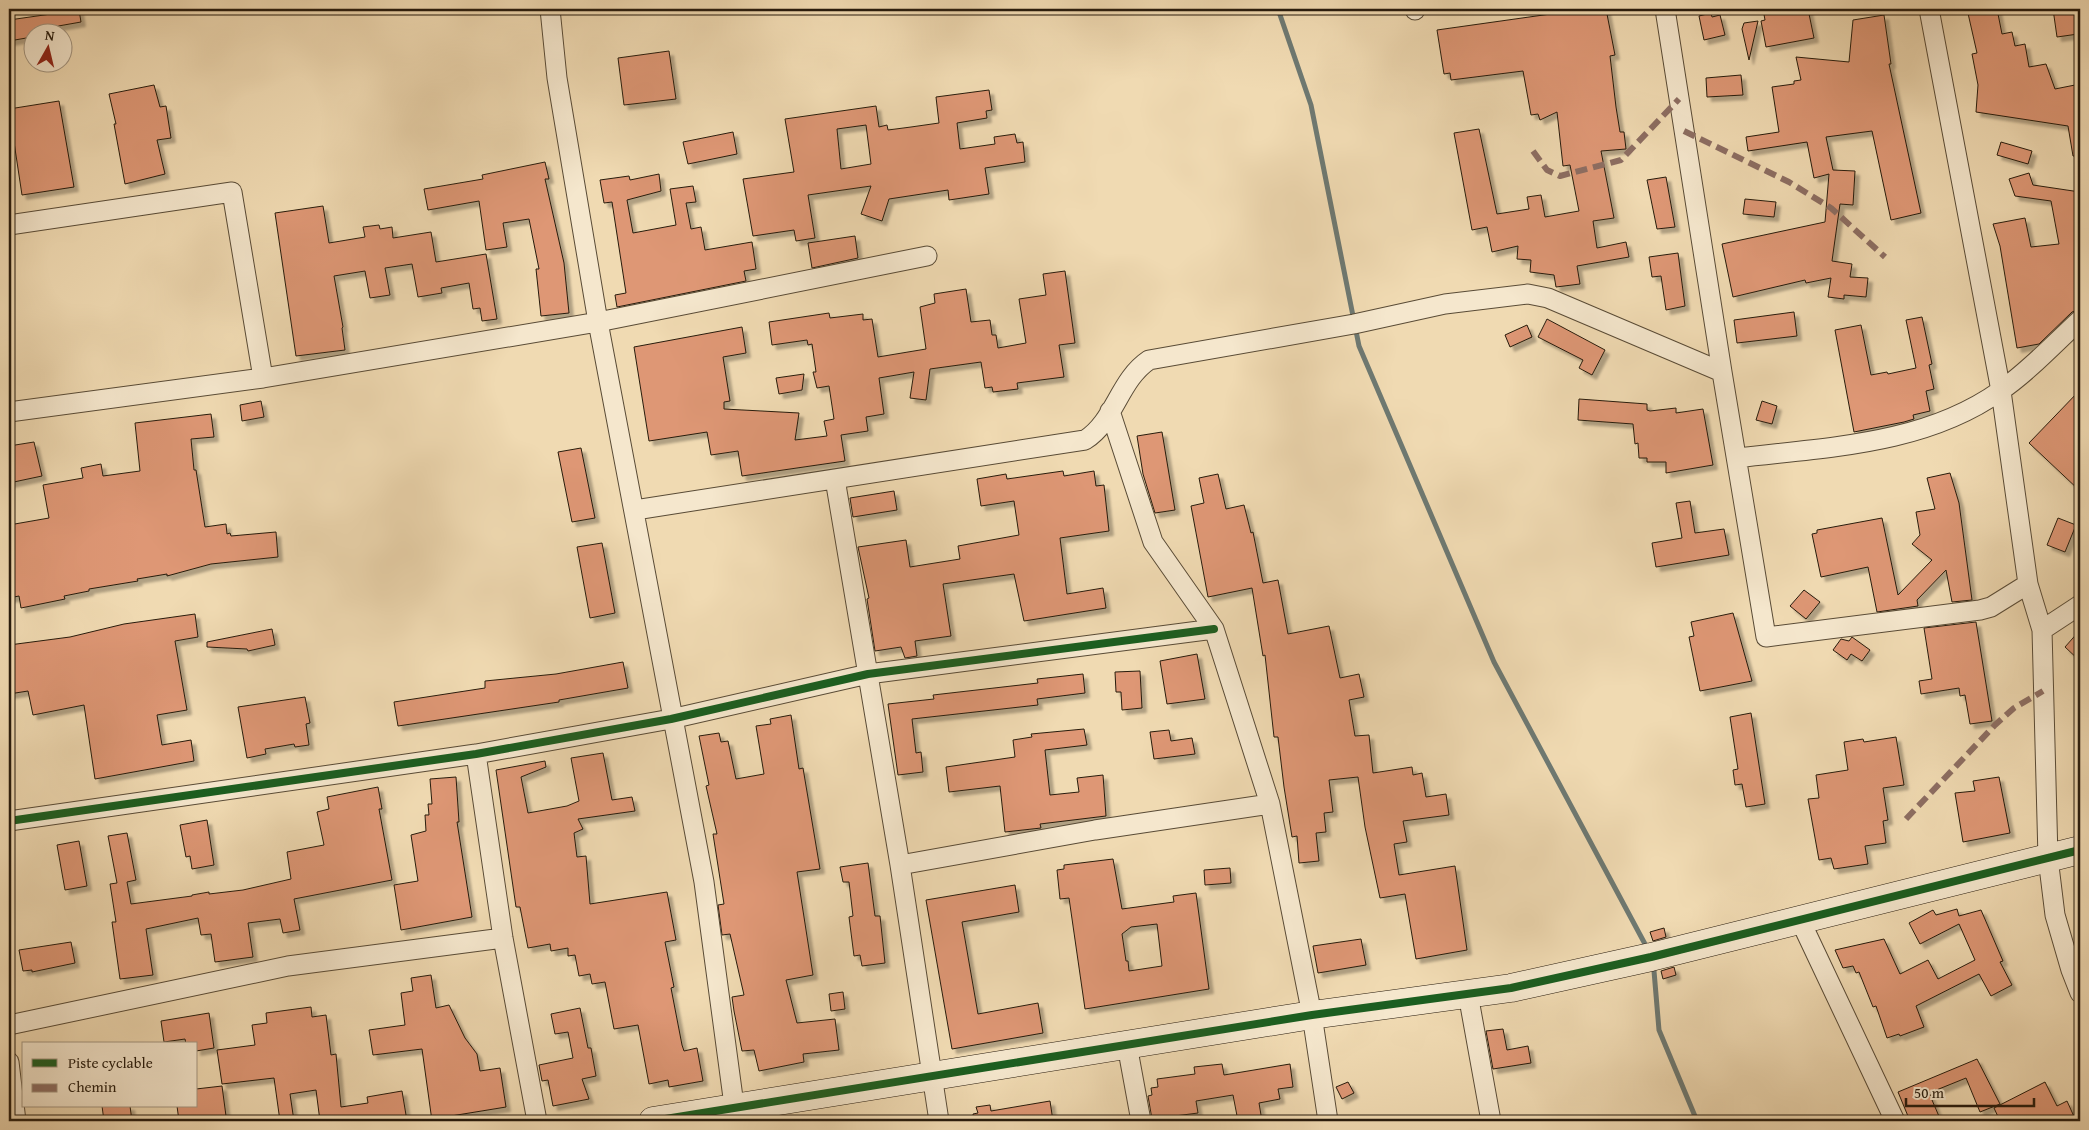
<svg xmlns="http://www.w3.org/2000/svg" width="2089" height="1130" font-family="'Gentium Book Plus',serif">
	<defs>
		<filter id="shadow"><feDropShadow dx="4.5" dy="4.5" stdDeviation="1" flood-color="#0004"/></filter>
	</defs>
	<rect width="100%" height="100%" fill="#f0dab2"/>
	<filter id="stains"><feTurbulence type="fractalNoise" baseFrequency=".004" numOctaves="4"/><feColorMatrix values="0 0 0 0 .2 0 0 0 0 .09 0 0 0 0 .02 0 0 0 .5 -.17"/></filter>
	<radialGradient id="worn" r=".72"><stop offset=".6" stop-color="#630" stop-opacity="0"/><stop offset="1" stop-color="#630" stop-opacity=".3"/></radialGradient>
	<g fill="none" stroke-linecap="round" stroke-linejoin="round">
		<path stroke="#6e7972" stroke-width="5" d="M1278,9L1311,105L1359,346L1494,662L1645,944
			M1654,971L1659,1030L1697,1121"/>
	</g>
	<path fill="#de9774" stroke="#271b0d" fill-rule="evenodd" filter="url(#shadow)" d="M1586,9H1606L1615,55L1610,56L1616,107L1620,132H1624L1626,149L1601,151L1614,218L1593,221L1597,248L1626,242L1629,257L1577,266L1580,284L1556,287L1554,275L1530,272L1531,260L1517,259L1518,246L1492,252L1487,227L1472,230L1454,133L1479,129L1497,214L1529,209L1527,197L1541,195L1545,217L1579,211L1570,165L1563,166L1557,112L1540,120L1538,114L1531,115L1523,71L1451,80L1450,73L1444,74L1437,30Z
		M1763,9H1808L1814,38L1766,47L1761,21L1765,20Z
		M1967,9H1997L2002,34L2012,32L2015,46L2025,44L2029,67L2046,64L2055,89L2080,84V156H2073L2068,126L1976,112L1978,85L1972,54L1977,53Z
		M2053,9H2074L2078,34L2057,37Z
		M79,10L81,22L47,28L48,32H32V37L9,41V20Z
		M1711,13L1712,17L1720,15L1725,35L1704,40L1699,16Z
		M1884,15L1891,64H1889L1921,213L1891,220L1872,131L1826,137L1833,170L1855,171L1853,205L1840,204L1832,261L1852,264L1850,277L1868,278L1866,297L1844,295V299L1828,297L1831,278L1806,283L1805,280L1733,297L1722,244L1825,222L1829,174L1814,178L1807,142L1748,151L1746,137L1779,132L1772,87L1794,84V81L1801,80L1796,57L1849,62L1853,20Z
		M1758,21L1749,60L1742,29L1744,23Z
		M669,51L676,99L624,105L618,58Z
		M1741,75L1743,95L1707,97L1706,78Z
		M154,85L160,107L166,106L171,138L157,140L165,174L125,184L114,124H116L109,94Z
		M989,90L992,110L986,111L987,118L957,123L960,149L995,144L994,137L1015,134L1017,143L1023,142L1025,162L985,168L989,194L949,200L948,190L889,199L882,221L861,214L871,186L808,195L815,238L796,241L794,230L753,236L743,179L794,172L785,119L876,106L879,127L887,125L888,130L911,127L939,123L936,97ZM866,125L871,164L841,169L837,129Z
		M59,101L74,187L22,195L9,109Z
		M733,132L737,154L688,164L683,142Z
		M2001,142L2032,151L2028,164L1997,155Z
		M545,162L549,179H545L564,263L569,313L541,316L536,269H539L529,219L503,223L507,247L486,250L479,201L428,210L424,189L483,179L482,175Z
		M2029,173L2033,185L2080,192V309L2072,312L2039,344L2017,348L2000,246L1993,224L2025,218L2031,247L2059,244L2051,201L2015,196L2009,179Z
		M659,174L661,191L627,200L633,233L676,225L670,189L693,186L696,202L686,203L691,229L701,227L705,250L752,242L756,269L744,271L746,281L617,307L615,295L626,293L612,202L604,203L600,180L629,176L630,180Z
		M1666,177L1675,227L1657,229L1647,180Z
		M1745,199L1776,202L1774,217L1743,214Z
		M323,206L329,243L365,237L363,227L379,225L380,229L392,227L393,238L431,232L436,262L486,254L497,319L482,321L480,308L473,309L469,283L441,288L442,293L418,297L412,264L385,268L390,295L370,298L365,271L334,276L343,327L342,328L345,350L296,356L275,213Z
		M855,236L858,258L812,268L808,243Z
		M1678,253L1685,306L1666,310L1661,276L1652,277L1649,257Z
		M1065,271L1075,343L1059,345L1064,377L1017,383L1018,389L993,392L992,387L985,388L981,362L930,369L926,400L910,398L914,372L879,378L884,414L866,417L868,431L841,435L845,461L742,476L738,451L711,455L707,432L649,441L634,347L742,327L746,353L723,357L730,401L724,402V409L799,413L795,440L827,436L824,421L834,419L829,386L817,388L813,372H816L812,344L808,345L807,340L772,345L769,322L829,313L830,318L863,314V320L872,319L878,357L926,349L920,307L935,303L934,294L966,289L971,322L990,320L992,335H996L998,348L1026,343L1019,299L1046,295L1043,274Z
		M1794,312L1797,336L1737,343L1734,320Z
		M1922,317L1932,364L1929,365L1934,389L1926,391L1930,411L1913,415L1914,419L1904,422L1854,432L1835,330L1861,325L1871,375L1887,372L1888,374L1916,368L1906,320Z
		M1547,319L1605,350L1592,375L1579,368L1583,360L1538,337Z
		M1527,325L1532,337L1510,347L1505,335Z
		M804,374L802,390L779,394L776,378Z
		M2080,390V491L2029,443Z
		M1579,399L1647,404V410L1650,411L1676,408V413L1703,409L1713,465L1666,473V462H1647V458H1639L1638,443L1635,444L1633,424L1578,420Z
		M261,401L264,417L242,421L240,405Z
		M1762,401L1777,406L1772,424L1756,420Z
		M211,414L214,437L191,439L194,470H196L205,527L226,524L227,534L230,533L231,536L276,532L278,557L211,564L167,576V574L137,579L138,581L89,589V591L64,596L65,599L21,608L19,596L9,598V525L49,518L43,485L83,478L81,468L101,464L103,476L140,471L135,423Z
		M1162,432L1175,510L1155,513L1143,474L1137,436Z
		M34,442L42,476L9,483V446Z
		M581,448L595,518L572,522L558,452Z
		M1063,471L1064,476L1094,471L1096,486L1104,485L1109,531L1060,538L1067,594L1103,588L1106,608L1024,621L1014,574L943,584L951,636L915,641L917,656L905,658L901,647L875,651L867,599L869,598L858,547L906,540L910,567L960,559L958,546L1019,535L1014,501L981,506L977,479L1006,474L1007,479Z
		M1950,473L1959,503L1972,600L1952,602L1946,570L1917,600L1918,606L1877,612L1868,567L1821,577L1812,534L1817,533V530L1882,518L1898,595L1932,560L1912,544L1920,535L1916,512L1935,509L1927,478Z
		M1218,474L1226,509L1244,505L1251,533L1253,532L1263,583L1278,580L1288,634L1329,626L1340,678L1359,674L1364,697L1349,700L1355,736L1369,735L1373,773L1412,767L1413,775L1422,773L1426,797L1446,794L1449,815L1403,821L1407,842L1394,844L1399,875L1455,866L1467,950L1416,959L1405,894L1380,898L1365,827L1358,777L1329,780L1333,812L1324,813L1326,832L1316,833L1319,861L1299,863L1297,836L1292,837L1284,787L1278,737H1274L1265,655L1263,656L1252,588L1208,597L1191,506L1204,503L1199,478Z
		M894,491L897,510L853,517L850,498Z
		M1690,501L1695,533L1724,529L1729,555L1656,567L1652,543L1682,538L1676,503Z
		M2058,518L2076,525L2065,552L2047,545Z
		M602,543L615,613L590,618L577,547Z
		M1804,590L1820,602L1806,619L1790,606Z
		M1733,613L1752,681L1700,691L1689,637L1694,636L1691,622Z
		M195,614L198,637L175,641L187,710L157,715L162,745L191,740L194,761L95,779L84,705L33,715L28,691L9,694V645L70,637L124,624Z
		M1976,622L1992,721L1970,724L1965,695L1960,696L1959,688L1921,694L1919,681L1932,679L1924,628Z
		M272,629L275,645L248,651L247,649L207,647V642Z
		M2080,630V661L2065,647Z
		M1852,637L1870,650L1862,661L1851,654L1847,660L1833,650L1841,639L1849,641Z
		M1197,654L1205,699L1167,704L1160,661Z
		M623,662L628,688L559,700V702L398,726L394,702L485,688V681L556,674Z
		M1140,671L1142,708L1122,710L1121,692H1116L1115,672Z
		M1083,674L1085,693L1037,699L1038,705L912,719L916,753L921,752L923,772L898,775L888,704L934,699L933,695L1038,683L1037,679Z
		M305,697L310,723L306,724L309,745L295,747L294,744L265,749L266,754L247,758L238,707Z
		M1751,713L1765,804L1746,807L1742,784L1735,785L1733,770L1738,769L1730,717Z
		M791,715L799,769L803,768L820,869L797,872L813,975L786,980L797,1023L835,1019L839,1050L803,1054L804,1062L759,1071L754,1050L742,1051L734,1011L732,997L744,995L730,934L722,935L718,905L724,904L713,834H717L706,786L709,785L699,736L719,733L721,742L728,741L736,779L764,774L756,726L771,724L770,719Z
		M1084,729L1087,745L1045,750L1050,795L1079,792L1077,778L1103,775L1106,816L1040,824L1041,828L1005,832L1000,786L949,792L946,767L1015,757L1013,740L1032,737L1031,734Z
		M1169,730L1171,741L1192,738L1195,754L1154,759L1150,732Z
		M1896,737L1904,785L1883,788L1888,820L1883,821L1886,843L1865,846L1868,864L1834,869L1831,858L1819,860L1808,799L1819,798L1816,775L1848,770L1844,742L1863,739L1864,742Z
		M603,753L612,800L632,797L635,811L578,819L583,829L574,833L577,857L586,856L590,904L667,892L676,940L665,942L674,987L671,988L682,1045L684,1051L697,1048L703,1081L669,1087L668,1080L649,1084L638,1025L614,1029L605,982L592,984L590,974L579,976L575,955L568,956V948L551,951L550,944L528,948L520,907H516L496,770L545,761L546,767L521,777L528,813L567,806L579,801L571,758Z
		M456,777L459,822H457L472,917L401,930L394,885L418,881L411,835L426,831L425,815H429L428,804H432L430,779Z
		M1999,777L2010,833L1963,842L1955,793L1975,791L1973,781Z
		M378,787L382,809H379L392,880L294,899L300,930L283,933L280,919L248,923L253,957L215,962L211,934L201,935L198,918L146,929L153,975L120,979L112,922H116L110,884L117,883L108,836L127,833L136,880L127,882L131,904L192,896V895L209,892V894L243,890L291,879L287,852L324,845L317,812L329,809L327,797Z
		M207,820L214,865L192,869L190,856L186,857L180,825Z
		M79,841L87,886L65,890L57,845Z
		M1113,859L1122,909L1174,902L1173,896L1196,893L1209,989L1085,1009L1069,898L1060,899L1057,870L1064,869V865ZM1157,924L1162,966L1129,971L1128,961H1126L1122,934L1131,927Z
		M868,863L875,916H880L885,963L862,966L860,955L854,956L849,917L853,916L849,882H843L840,867Z
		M1230,868L1231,883L1205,885L1204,870Z
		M1015,885L1019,912L962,922L978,1014L1038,1003L1043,1033L952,1049L926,900Z
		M1957,909L1959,916L1981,910L2003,961L2000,962L2012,985L1991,996L1979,974L1916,1006L1924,1027L1900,1036L1899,1034L1887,1038L1876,1006L1873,1007L1859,972L1856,973L1853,966L1843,968L1835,950L1884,939L1900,974L1928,960L1938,979L1975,960L1959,924L1920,944L1909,923L1933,910L1936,915Z
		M1664,928L1666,937L1653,941L1650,932Z
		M1361,939L1366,965L1318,973L1313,946Z
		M71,942L75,963L32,972V970L23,971L19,950Z
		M1674,967L1676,975L1663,979L1661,971Z
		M431,975L436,1008L449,1005L465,1038L477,1054L480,1071L500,1068L506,1107L451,1116L452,1121H432L422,1049L373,1055L369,1030L405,1025L401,993L413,991L411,978Z
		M843,992L845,1009L831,1011L829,994Z
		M311,1007L312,1017L326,1015L331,1055L336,1054L341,1107L368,1103L367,1097L402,1091L407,1121H320L316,1090L290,1094L294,1121H280L274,1078L222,1084L217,1050L255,1045L252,1025L267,1023L266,1013Z
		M580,1008L588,1048H591L596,1076L582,1079L589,1099L553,1106L548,1080L542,1081L539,1065L573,1058L568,1032L555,1034L551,1014Z
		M209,1013L214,1048L196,1051V1044H186L185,1039L164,1042L161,1021Z
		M1503,1029L1507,1050L1528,1046L1531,1063L1493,1069L1486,1031Z
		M1977,1059L2000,1104L1980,1112L1966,1078L1929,1093L1941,1121H1910L1898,1092Z
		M1222,1064L1224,1075L1290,1064L1293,1087L1278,1089L1280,1099L1259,1103L1262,1121H1238L1233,1095L1196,1101L1198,1113L1152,1119L1148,1096L1152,1095L1151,1088L1158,1087L1157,1079L1195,1074L1194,1067Z
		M1348,1082L1354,1093L1342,1099L1336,1087Z
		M2045,1082L2057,1106L2067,1101L2076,1121H2000L1994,1108Z
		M222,1086L226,1116L179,1121L177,1106H196V1089Z
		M1050,1101L1053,1121H974L973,1114L978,1113L976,1107L990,1105L991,1111Z
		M102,1106H130L132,1121H104Z"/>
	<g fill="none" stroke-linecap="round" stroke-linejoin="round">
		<defs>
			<path id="street" d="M550,9L557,78L598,322L704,882L736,1120
				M1415,9V10
				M1665,9L1722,372L1766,637L1980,610L1991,607L2028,584
				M1929,9L2001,391L2028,584L2042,630L2048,858L2055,915L2071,970L2080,993
				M9,225L232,192L263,378
				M1110,411L1153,542L1214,629L1270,804L1312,1015L1328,1121
				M9,412L263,378L598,322L927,256
				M1737,458C1827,447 1924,445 2000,391C2028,372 2055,343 2080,320
				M835,479L900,865L939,1121
				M635,510L1085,440C1115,421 1119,380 1149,360L1354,324L1445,304L1528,294L1548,298L1722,372
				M2042,630L2080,605
				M476,754L503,938L537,1121
				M9,821L476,754L671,719L868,674L1214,629
				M900,865L1095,830L1270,804
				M1800,920L1895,1121
				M1468,994L1491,1121
				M9,1025L288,966L503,938
				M1127,1045L1141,1121
				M9,1062L16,1121"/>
			<path id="secondary" d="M653,1121L1312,1015L1511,988L1651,957L2080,850"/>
		</defs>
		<use href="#street" stroke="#594b36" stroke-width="21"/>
		<use href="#secondary" stroke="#271b0d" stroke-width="29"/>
		<use href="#street" stroke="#f5e7cd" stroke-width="19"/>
		<use href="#secondary" stroke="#f5e7cd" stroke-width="28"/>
		<path stroke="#8d6e63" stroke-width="6" stroke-dasharray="12 6" stroke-linecap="butt" d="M1684,131L1789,182L1831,208L1885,257
			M1533,151L1547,170L1560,176L1621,160L1679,99
			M1906,819L1995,725L2014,708L2043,691"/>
		<defs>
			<path id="cycleway" d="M9,821L476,754L671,719L868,674L1214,629
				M653,1121L1312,1015L1511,988L1651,957L2080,850"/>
		</defs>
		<use href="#cycleway" stroke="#f5e7cd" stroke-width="11"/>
		<use href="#cycleway" stroke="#1b5e20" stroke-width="8"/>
	</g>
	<rect width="2089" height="1130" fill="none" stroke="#f0dab2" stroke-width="30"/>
	<rect x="10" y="10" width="2069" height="1110" fill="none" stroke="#271b0d" stroke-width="2.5"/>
	<rect x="15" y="15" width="2059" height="1100" fill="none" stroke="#271b0d"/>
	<rect x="22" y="1042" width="175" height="65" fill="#f5e7cd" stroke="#a39580"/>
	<rect x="32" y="1059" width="25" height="8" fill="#1b5e20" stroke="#a39580"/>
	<text x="68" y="1068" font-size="15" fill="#271b0d">Piste cyclable</text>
	<rect x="32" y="1084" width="25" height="8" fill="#8d6e63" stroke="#a39580"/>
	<text x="68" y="1092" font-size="15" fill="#271b0d">Chemin</text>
	<g transform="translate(48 48) rotate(8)"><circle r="24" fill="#f5e7cd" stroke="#a39580"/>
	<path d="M0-4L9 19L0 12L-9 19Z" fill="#8f2418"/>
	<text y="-8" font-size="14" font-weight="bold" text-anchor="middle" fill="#271b0d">N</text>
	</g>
	<path d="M1906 1098v8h128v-8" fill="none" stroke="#271b0d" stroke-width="2.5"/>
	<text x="1914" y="1098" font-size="15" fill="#271b0d" stroke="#f5e7cd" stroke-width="4" paint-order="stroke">50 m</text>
	<rect width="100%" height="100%" filter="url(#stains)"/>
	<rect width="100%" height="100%" fill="url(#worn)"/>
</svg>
